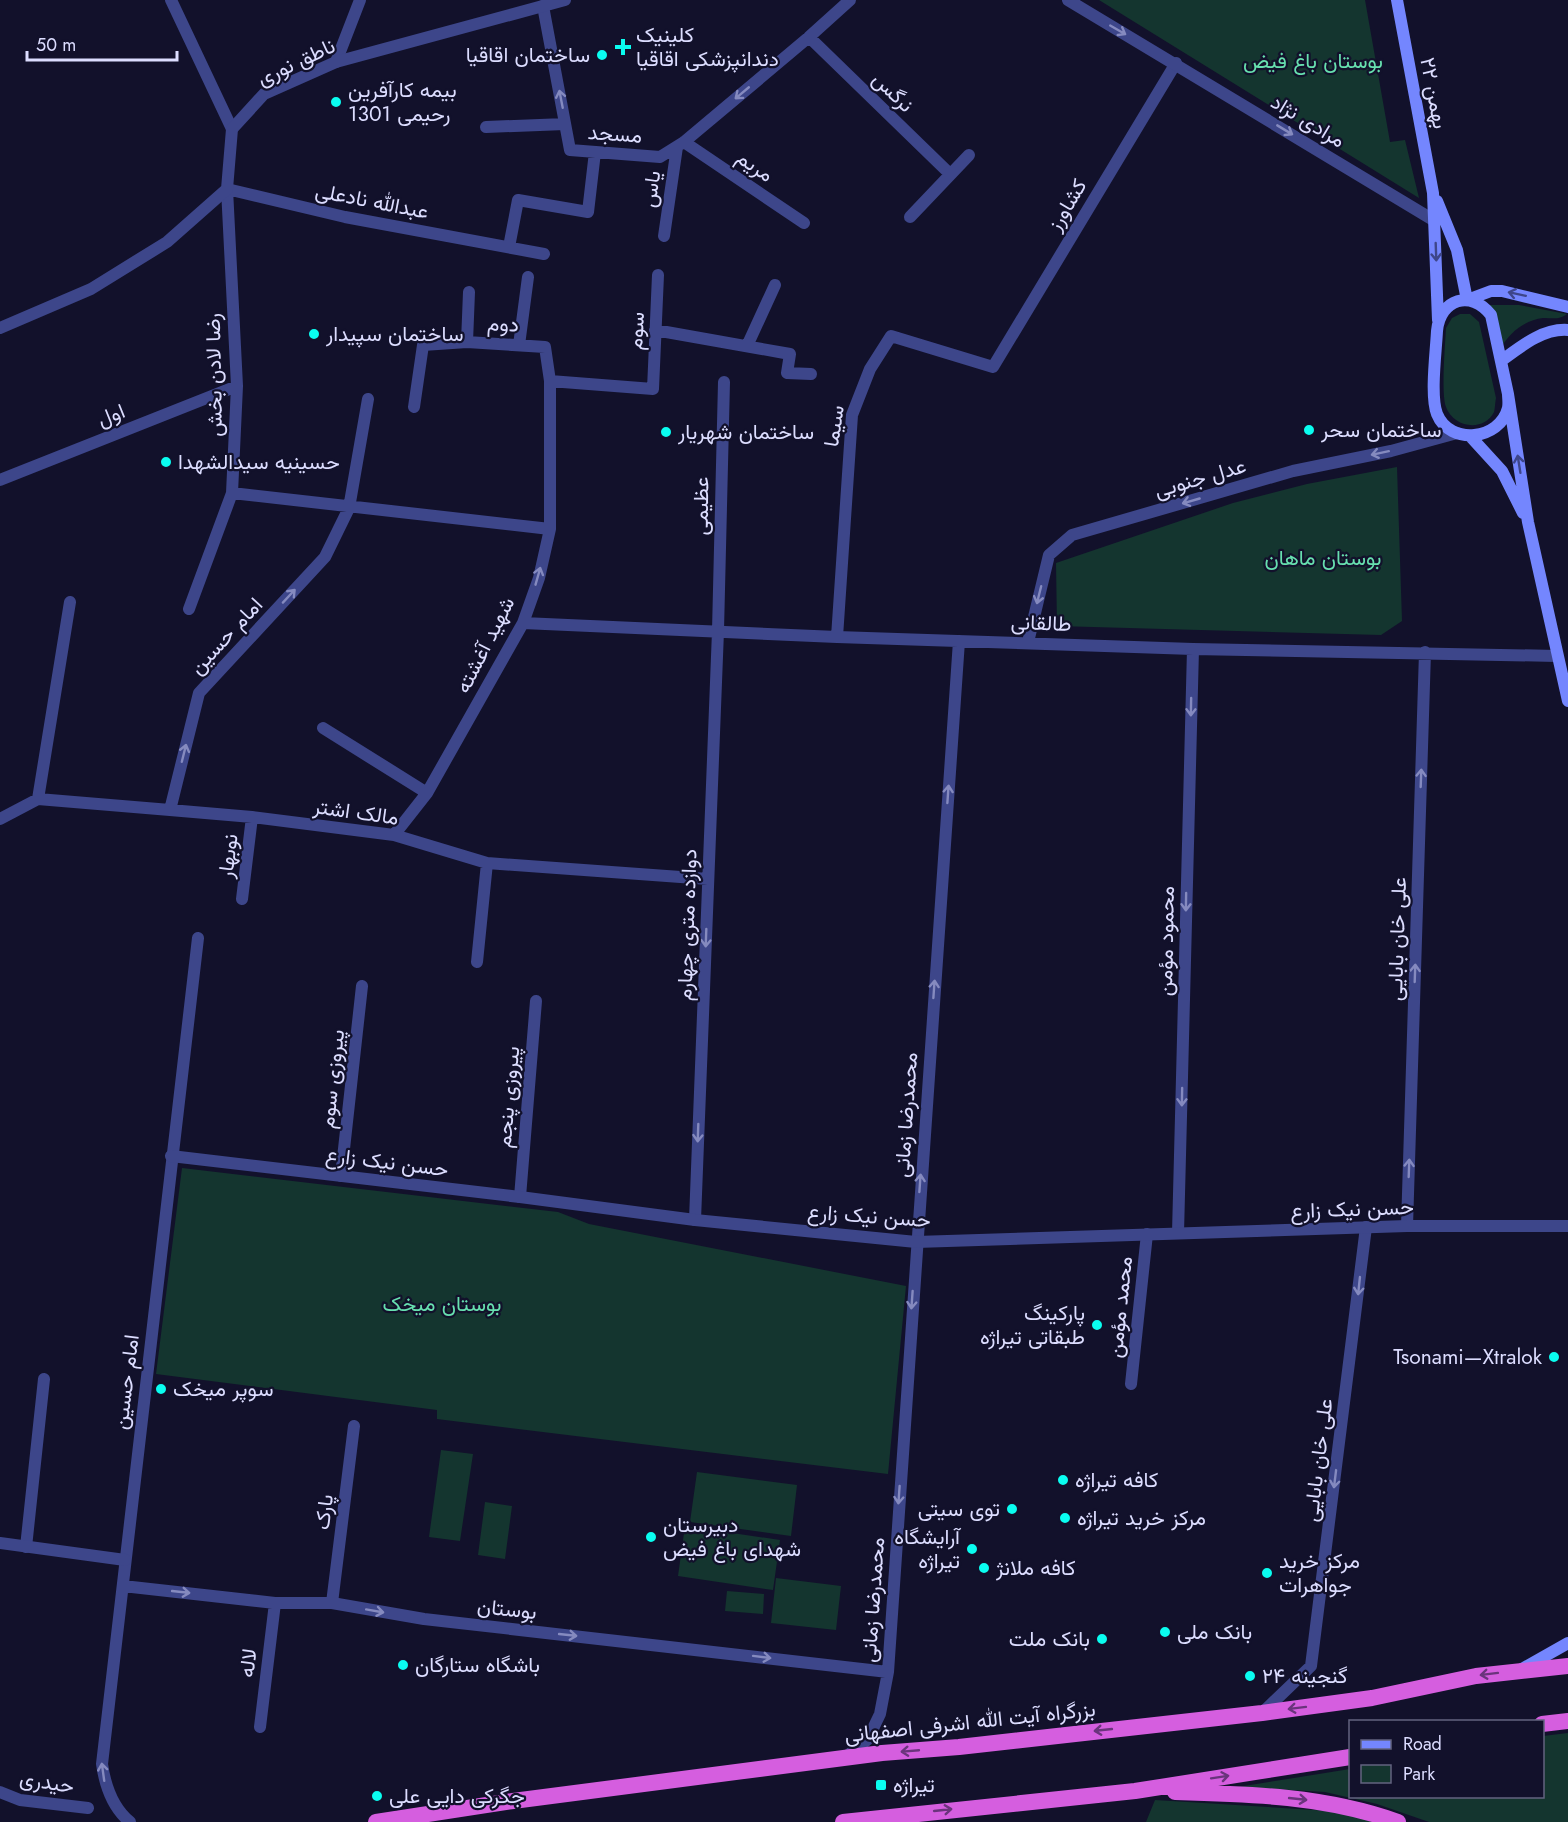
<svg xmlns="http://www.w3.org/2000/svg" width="1568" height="1822" font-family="Jost,Vazirmatn,sans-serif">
	<rect width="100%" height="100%" fill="#12112b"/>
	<path fill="#14352f" d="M1099,0H1365L1390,142L1405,140L1419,198Z
		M1485,305H1519L1567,314C1559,320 1553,318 1543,318C1525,320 1509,333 1501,348Z
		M1460,314H1470L1479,322L1496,398C1495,403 1495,409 1494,412C1483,433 1453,427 1446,407C1441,394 1445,346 1446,328L1452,318Z
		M1397,467L1402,621L1381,635L1057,626L1056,563L1233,503L1307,484Z
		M182,1168L558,1212L589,1224L906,1286L888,1474L437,1419V1410L156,1374Z
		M441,1450L473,1454L460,1541L429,1537Z
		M697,1472L797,1485L791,1536L690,1522Z
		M485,1502L512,1506L505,1559L478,1555Z
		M685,1526L780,1540L773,1590L678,1576Z
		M776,1578L841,1586L836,1630L771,1623Z
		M727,1591L764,1594L763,1614L725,1611Z
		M1568,1733V1822H1429L1377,1804L1325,1792L1238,1787L1350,1769V1796H1542L1543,1736Z
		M1155,1800L1346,1812L1373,1822H1146Z"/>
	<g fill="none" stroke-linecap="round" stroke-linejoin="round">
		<path stroke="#3d468a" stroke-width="12" d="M171,0L232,129
			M543,6L570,150L660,157L684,142L809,37L850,0
			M809,37L950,174
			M336,62L360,0
			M486,127L565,124
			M684,142L804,223
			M910,217L969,155
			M664,236L677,147
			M509,247L518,200L588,212L595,152
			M655,330L790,354L787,373L811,374
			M467,342L469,292
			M519,345L528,277
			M747,346L775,285
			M550,381L653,389L658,275
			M0,480L237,386
			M232,493L550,529
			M189,609L232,493L237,386L227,189L345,217L544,254
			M523,623L837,637L1193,649L1557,656
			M837,637L852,415L870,369L891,336L993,367L1176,63
			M1028,642L1049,555L1072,535L1293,471L1391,451L1457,433
			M323,728L427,793
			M38,799L70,602
			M170,810L199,693L325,557L349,508L368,399
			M0,819L38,799L170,810L252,817L394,835L487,863L708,879
			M394,835L427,793L523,623L539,578L550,529V381L545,347L467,342L423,345L414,407
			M242,899L252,817
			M477,962L487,863
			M341,1176L362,986
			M520,1197L536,1001
			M695,1220L718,631L724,382
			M1407,1226L1425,652
			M1178,1233L1193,649
			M1131,1384L1147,1234
			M26,1547L44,1379
			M123,1586L275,1603H332L424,1619L888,1672
			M332,1603L354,1426
			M1262,1713L1311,1666L1366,1227
			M260,1727L275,1603
			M846,1757L868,1739L880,1714L888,1672L959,641
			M0,1792L20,1800L88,1808
			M130,1822C113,1808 105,1785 102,1764L198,938"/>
		<path stroke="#3d468a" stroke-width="12" d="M1068,0L1435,221
			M0,328L91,289L167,242L227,189L232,129L264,94L336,62L565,0
			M171,1156L520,1197L695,1220L916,1242L1407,1226H1568
			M0,1543L125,1560"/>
		<path stroke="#7486fe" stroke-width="12" d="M1397,0L1433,193L1438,320
			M1437,201L1457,250L1467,300L1491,291H1502L1568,307
			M1501,361C1520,347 1543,328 1568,330
			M1508,394C1508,398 1509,403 1508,408C1500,440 1450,446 1437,414C1430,396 1436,352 1437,331C1440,299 1471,289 1491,315L1508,394L1528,522L1568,701
			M1470,436L1502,471L1523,513
			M1522,1669L1568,1643"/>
		<path stroke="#d55edf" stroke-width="16" d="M1542,1724L1568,1721
			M1175,1792C1251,1794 1326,1796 1398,1822
			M376,1822L513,1801L882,1753L959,1747L1262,1713L1372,1698L1476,1676L1568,1666
			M843,1822L1135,1791L1350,1757"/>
	</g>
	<defs><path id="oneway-shaft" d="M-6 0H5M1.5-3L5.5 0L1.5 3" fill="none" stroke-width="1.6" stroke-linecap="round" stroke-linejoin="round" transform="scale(1.5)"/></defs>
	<g stroke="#858abf">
		<use href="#oneway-shaft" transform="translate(1118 30) rotate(30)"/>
		<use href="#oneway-shaft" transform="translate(742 93) rotate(140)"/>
		<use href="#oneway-shaft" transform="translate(561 99) rotate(-101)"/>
		<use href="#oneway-shaft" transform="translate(1285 130) rotate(31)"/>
		<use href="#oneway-shaft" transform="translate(1380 453) rotate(168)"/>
		<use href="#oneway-shaft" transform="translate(1191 501) rotate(164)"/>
		<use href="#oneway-shaft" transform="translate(538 576) rotate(-74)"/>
		<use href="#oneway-shaft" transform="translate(1039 595) rotate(104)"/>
		<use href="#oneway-shaft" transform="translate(289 596) rotate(-47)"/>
		<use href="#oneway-shaft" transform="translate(1191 707) rotate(91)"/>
		<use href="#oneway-shaft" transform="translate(184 753) rotate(-76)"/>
		<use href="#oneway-shaft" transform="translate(1421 778) rotate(-88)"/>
		<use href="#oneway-shaft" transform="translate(948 794) rotate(-86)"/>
		<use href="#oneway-shaft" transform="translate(1186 902) rotate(91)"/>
		<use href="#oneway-shaft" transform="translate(706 938) rotate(92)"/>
		<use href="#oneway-shaft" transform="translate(1415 973) rotate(-88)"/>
		<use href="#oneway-shaft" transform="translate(934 989) rotate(-86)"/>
		<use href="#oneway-shaft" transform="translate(1182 1097) rotate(91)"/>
		<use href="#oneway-shaft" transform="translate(698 1133) rotate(92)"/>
		<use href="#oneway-shaft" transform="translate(1409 1168) rotate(-88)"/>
		<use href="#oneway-shaft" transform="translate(920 1183) rotate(-86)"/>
		<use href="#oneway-shaft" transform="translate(1359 1286) rotate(96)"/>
		<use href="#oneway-shaft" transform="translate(912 1300) rotate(94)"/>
		<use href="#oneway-shaft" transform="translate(1335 1479) rotate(97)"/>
		<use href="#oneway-shaft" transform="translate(899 1495) rotate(94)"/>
		<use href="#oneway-shaft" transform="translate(181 1592) rotate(6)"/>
		<use href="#oneway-shaft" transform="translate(375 1611) rotate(10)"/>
		<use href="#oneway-shaft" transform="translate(568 1635) rotate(6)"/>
		<use href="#oneway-shaft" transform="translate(762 1657) rotate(7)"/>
		<use href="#oneway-shaft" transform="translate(103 1772) rotate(-98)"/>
	</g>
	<g stroke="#3e468a">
		<use href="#oneway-shaft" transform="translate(1436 252) rotate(88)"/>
		<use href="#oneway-shaft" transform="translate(1517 294) rotate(-168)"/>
		<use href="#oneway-shaft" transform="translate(1519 464) rotate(-99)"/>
	</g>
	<g stroke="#6a347c">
		<use href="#oneway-shaft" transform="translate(1489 1674) rotate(173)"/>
		<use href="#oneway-shaft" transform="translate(1297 1708) rotate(173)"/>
		<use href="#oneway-shaft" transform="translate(1103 1730) rotate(174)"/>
		<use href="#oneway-shaft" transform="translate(910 1751) rotate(175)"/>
		<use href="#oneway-shaft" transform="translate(1220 1777) rotate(-9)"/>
		<use href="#oneway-shaft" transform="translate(1298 1799) rotate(6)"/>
		<use href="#oneway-shaft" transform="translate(943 1810) rotate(-6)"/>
	</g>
	<g fill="#0afdf0" stroke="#12112b" stroke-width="2">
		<path d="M620 38h6v6h6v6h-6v6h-6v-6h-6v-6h6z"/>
		<circle cx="602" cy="55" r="6"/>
		<circle cx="336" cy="102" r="6"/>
		<circle cx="314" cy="334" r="6"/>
		<circle cx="1309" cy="430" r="6"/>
		<circle cx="666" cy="432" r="6"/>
		<circle cx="166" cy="462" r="6"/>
		<circle cx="1097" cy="1325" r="6"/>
		<circle cx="1554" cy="1357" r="6"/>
		<circle cx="161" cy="1389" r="6"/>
		<circle cx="1063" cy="1480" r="6"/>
		<circle cx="1012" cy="1509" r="6"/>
		<circle cx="1065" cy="1518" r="6"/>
		<circle cx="651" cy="1537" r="6"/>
		<circle cx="972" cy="1549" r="6"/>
		<circle cx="984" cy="1568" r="6"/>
		<circle cx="1267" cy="1573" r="6"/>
		<circle cx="1165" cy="1632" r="6"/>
		<circle cx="1102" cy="1639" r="6"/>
		<circle cx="403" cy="1665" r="6"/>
		<circle cx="1250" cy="1676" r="6"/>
		<rect x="875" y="1779" width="12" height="12" rx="3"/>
		<circle cx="377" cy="1796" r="6"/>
	</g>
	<g text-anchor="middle" stroke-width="4.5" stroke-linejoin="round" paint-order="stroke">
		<g font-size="21" fill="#dcddff" stroke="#12112b" text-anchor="start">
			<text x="636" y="42">کلینیک<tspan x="636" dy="24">دندانپزشکی اقاقیا</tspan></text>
			<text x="590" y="62" text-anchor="end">ساختمان اقاقیا</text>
			<text x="348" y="97">بیمه کارآفرین<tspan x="348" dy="24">1301 رحیمی</tspan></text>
			<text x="326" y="341">ساختمان سپیدار</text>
			<text x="1321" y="437">ساختمان سحر</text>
			<text x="678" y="439">ساختمان شهریار</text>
			<text x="178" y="469">حسینیه سیدالشهدا</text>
			<text x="1085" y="1320" text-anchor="end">پارکینگ<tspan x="1085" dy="24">طبقاتی تیراژه</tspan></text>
			<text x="1542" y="1364" text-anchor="end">Tsonami—Xtralok</text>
			<text x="173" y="1396">سوپر میخک</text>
			<text x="1075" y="1487">کافه تیراژه</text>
			<text x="1000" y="1516" text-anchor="end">توی سیتی</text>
			<text x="1077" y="1525">مرکز خرید تیراژه</text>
			<text x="663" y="1532">دبیرستان<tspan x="663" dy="24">شهدای باغ فیض</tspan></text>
			<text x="960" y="1544" text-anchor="end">آرایشگاه<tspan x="960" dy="24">تیراژه</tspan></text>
			<text x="1279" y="1568">مرکز خرید<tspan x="1279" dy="24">جواهرات</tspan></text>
			<text x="996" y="1575">کافه ملانژ</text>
			<text x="1177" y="1639">بانک ملی</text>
			<text x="1090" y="1646" text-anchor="end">بانک ملت</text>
			<text x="415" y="1672">باشگاه ستارگان</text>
			<text x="1262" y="1683">گنجینه ۲۴</text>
			<text x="893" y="1792">تیراژه</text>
			<text x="389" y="1803">جگرکی دایی علی</text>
		</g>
		<g font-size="21" fill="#67e0af" stroke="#12112b">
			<text x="1313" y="68">بوستان باغ فیض</text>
			<text x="1323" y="565">بوستان ماهان</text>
			<text x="442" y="1311">بوستان میخک</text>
		</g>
		<g font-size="21" fill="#dcddff" stroke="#12112b">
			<text transform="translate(296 62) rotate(-25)" y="7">ناطق نوری</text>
			<text transform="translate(893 92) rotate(44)" y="7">نرگس</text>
			<text transform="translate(1434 93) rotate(79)" y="7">۲۲ بهمن</text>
			<text transform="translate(1308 121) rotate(31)" y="7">مرادی نژاد</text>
			<text transform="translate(615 134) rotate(4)" y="7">مسجد</text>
			<text transform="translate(755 166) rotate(34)" y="7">مریم</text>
			<text transform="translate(651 189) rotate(-82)" y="7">یاس</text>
			<text transform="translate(372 201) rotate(11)" y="7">عبدالله نادعلی</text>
			<text transform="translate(1067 205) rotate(-59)" y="7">کشاورز</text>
			<text transform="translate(503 324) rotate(3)" y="7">دوم</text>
			<text transform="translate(636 331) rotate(-87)" y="7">سوم</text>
			<text transform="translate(214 375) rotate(-91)" y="7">رضا لادن بخش</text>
			<text transform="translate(111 415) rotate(-22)" y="7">اول</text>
			<text transform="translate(834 426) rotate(-81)" y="7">سیما</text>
			<text transform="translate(1200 478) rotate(-16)" y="7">عدل جنوبی</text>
			<text transform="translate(701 506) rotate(-89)" y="7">عظیمی</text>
			<text transform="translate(1041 623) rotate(2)" y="7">طالقانی</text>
			<text transform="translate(226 636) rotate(-47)" y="7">امام حسین</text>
			<text transform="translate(485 645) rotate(-63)" y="7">شهید آغشته</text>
			<text transform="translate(356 812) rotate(8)" y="7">مالک اشتر</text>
			<text transform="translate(228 856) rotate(-83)" y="7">نوبهار</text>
			<text transform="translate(687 925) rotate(-88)" y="7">دوازده متری چهارم</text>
			<text transform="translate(1397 939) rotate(-88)" y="7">علی خان بابایی</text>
			<text transform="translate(1166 941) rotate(-89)" y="7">محمود مؤمن</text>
			<text transform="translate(332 1079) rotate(-84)" y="7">پیروزی سوم</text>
			<text transform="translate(508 1097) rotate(-85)" y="7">پیروزی پنجم</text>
			<text transform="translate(906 1115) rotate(-86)" y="7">محمدرضا زمانی</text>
			<text transform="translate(387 1162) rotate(7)" y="7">حسن نیک زارع</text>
			<text transform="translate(1352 1209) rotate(-2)" y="7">حسن نیک زارع</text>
			<text transform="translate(869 1216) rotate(4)" y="7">حسن نیک زارع</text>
			<text transform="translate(1120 1307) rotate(-84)" y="7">محمد مؤمن</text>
			<text transform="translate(126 1382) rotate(-83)" y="7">امام حسین</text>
			<text transform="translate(1318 1460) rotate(-83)" y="7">علی خان بابایی</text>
			<text transform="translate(324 1512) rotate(-83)" y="7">پارک</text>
			<text transform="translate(873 1600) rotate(-86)" y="7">محمدرضا زمانی</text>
			<text transform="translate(507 1609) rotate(6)" y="7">بوستان</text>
			<text transform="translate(248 1663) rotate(-83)" y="7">لاله</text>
			<text transform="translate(970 1722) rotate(-6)" y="7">بزرگراه آیت الله اشرفی اصفهانی</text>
			<text transform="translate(47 1782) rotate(9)" y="7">حیدری</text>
		</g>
	</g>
	<rect x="1349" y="1720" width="195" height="78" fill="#12112b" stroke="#636380" stroke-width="1.5"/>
	<rect x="1361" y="1740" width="30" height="9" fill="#7486fe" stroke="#636380" stroke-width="1.5"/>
	<text x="1403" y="1750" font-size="18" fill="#dcddff">Road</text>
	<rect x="1361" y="1765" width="30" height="18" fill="#14352f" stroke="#636380" stroke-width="1.5"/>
	<text x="1403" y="1780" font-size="18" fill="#dcddff">Park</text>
	<path d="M27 51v9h150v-9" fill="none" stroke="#dcddff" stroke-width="3"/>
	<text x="36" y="51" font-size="18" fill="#dcddff" stroke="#12112b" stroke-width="4.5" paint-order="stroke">50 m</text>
</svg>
